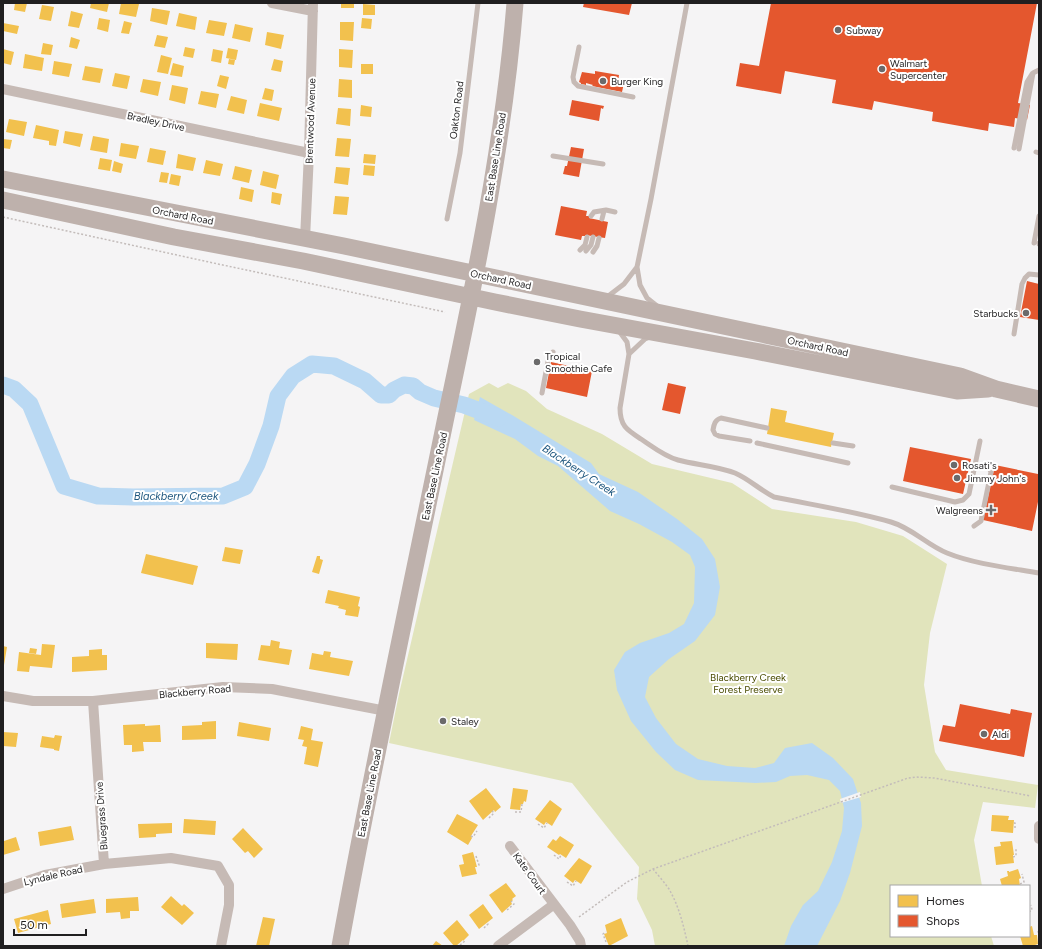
<svg xmlns="http://www.w3.org/2000/svg" width="1042" height="949" font-family="Figtree,sans-serif">
	<rect width="100%" height="100%" fill="#f5f4f5"/>
	<path fill="#e1e4bc" d="M489,383L498,388L508,383L526,391L547,409L602,434L652,464L732,483L772,509L856,522L903,536L947,564L930,633L924,685L935,752L946,770L1038,785L1035,808L983,802L974,840L982,886H891V936H991L994,946H655L652,930L637,899L639,867L572,783L389,743L399,694L469,394Z"/>
	<path fill="#bad9f3" d="M480,397L512,415L591,463L599,474L638,492L677,519L702,539L715,559L720,587L715,615L695,641L669,659L649,677L645,697L656,718L676,744L698,759L727,766L755,768L774,763L785,748L812,743L833,758L853,779L861,803L862,826L850,873L840,901L817,946H784L791,926L803,905L818,891L832,862L842,831L844,808L840,791L829,780L807,775L790,776L776,782L756,783L698,780L675,770L656,752L631,721L617,690L614,670L625,652L640,643L669,633L684,624L694,603L695,567L690,555L672,542L639,524L610,511L558,466L538,456L515,439L474,420Z"/>
	<path fill="#f5f4f5" d="M860,792L861,797L841,803L840,799Z"/>
	<path fill="#f2c14e" d="M15,3H27L25,12L14,10Z
		M91,3H109L107,12L90,8Z
		M121,3L139,4L136,17L119,14Z
		M341,3H354V8H341Z
		M363,4L375,5V15H363Z
		M42,5L54,7L51,21L39,19Z
		M152,8L170,11L167,25L150,21Z
		M71,11L83,14L79,28L68,26Z
		M179,13L197,17L195,30L176,26Z
		M99,18L110,20L108,32L97,29Z
		M362,18L372,19L371,29L361,28Z
		M209,20L227,23L224,36L206,33Z
		M124,21L132,23L129,34L121,33Z
		M340,22H354L353,41L340,40Z
		M3,23L19,26L17,34L3,31Z
		M235,24L253,28L250,42L232,38Z
		M267,32L284,35L281,49L265,45Z
		M157,35L168,37L165,48L154,46Z
		M71,37L80,40L77,49L69,47Z
		M43,43L53,45L51,55L41,54Z
		M185,47L195,49L193,58L183,56Z
		M228,48L238,50L236,60L226,58Z
		M3,49L14,52L11,65L3,63Z
		M213,49L223,51L221,63L211,61Z
		M339,49L353,50L352,68L339,67Z
		M25,54L44,58L42,71L23,68Z
		M161,55L172,58L168,74L157,72Z
		M229,59L235,60L234,65L228,64Z
		M274,59L283,61L281,72L271,70Z
		M54,61L72,64L69,77L52,74Z
		M173,63L184,66L182,77L170,75Z
		M361,64H373V74H361Z
		M85,66L103,69L100,83L82,80Z
		M115,73L130,76L127,89L112,86Z
		M220,75L229,77L226,89L217,86Z
		M143,79L161,82L158,96L140,92Z
		M339,79L352,80V98L338,97Z
		M172,85L188,88L185,104L169,100Z
		M265,88L274,90L272,101L262,99Z
		M201,91L219,94L216,108L198,104Z
		M231,96L247,100L244,114L227,110Z
		M260,103L282,108L279,121L257,116Z
		M361,105L372,107L371,117L360,116Z
		M338,108L351,109L350,126L336,124Z
		M9,119L27,122L24,136L6,132Z
		M36,125L59,130L56,146L49,145V141L33,138Z
		M65,131L83,134L80,147L63,143Z
		M93,136L109,139L107,153L90,150Z
		M337,138L351,139L349,157L335,156Z
		M3,139L12,140L10,149L3,148Z
		M121,143L139,146L136,159L119,156Z
		M150,148L166,151L163,165L147,162Z
		M178,154L196,158L193,171L176,168Z
		M364,154L376,155L375,164L363,163Z
		M100,158L112,160L110,171L98,169Z
		M206,160L223,164L220,176L203,173Z
		M114,161L123,164L121,173L112,171Z
		M364,165L375,166L374,176L363,175Z
		M235,166L252,170L249,183L232,179Z
		M336,167L350,168L348,185L334,183Z
		M263,171L279,175L276,189L260,185Z
		M161,172L169,173L167,183L159,182Z
		M171,174L181,176L179,186L169,184Z
		M241,187L254,190L252,202L239,199Z
		M272,192L282,194L280,205L271,203Z
		M335,196L349,197L347,215L333,214Z
		M771,408L787,411L785,422L834,433L831,447L767,434Z
		M225,547L243,550L240,564L222,561Z
		M146,554L198,566L193,585L141,573Z
		M317,556H320V559L323,560L319,574L312,572Z
		M328,590L360,597L358,606L360,607L358,617L345,615L346,610L338,608L339,606L325,603Z
		M271,640L280,642L279,648L292,650L289,665L258,660L261,645L270,646Z
		M206,643L238,644L237,660L206,658Z
		M42,644L55,645L52,668L30,666L29,672L17,671L19,652L41,655Z
		M3,646L7,647L4,665H3Z
		M30,648L37,649L36,654L29,653Z
		M102,649V655H107V670L72,672V657L89,656V650Z
		M324,651L331,652L330,657L353,661L349,676L309,669L312,653L323,655Z
		M216,721V739L182,740V726L202,725V722Z
		M239,722L271,728L269,741L237,736Z
		M145,724V726L160,725L161,742H143L144,751L132,752V745H124L123,725Z
		M301,726L313,729L311,740L323,742L318,767L304,764L307,747L302,746L304,740L298,739Z
		M3,732L18,733L16,747L3,746Z
		M55,735L62,736L59,751L54,750V749L40,747L42,736L54,738Z
		M486,788L501,807L495,812L494,810L483,820L469,801Z
		M513,788L528,790L526,802L524,801L523,804H521L520,810L510,809Z
		M550,800L562,809L552,826L546,822L544,825L535,819Z
		M457,814L478,825L471,836L472,838L468,845L447,832Z
		M992,815L1009,816L1008,820H1014L1013,833L991,831Z
		M184,819L216,821L215,835L183,833Z
		M172,823V833L156,834V837L139,838L138,824Z
		M71,826L74,840L40,846L38,832Z
		M243,828L263,849L254,858L248,851L245,853L232,839Z
		M560,836L574,845L566,858L560,854L559,855L547,847L553,839L556,841Z
		M3,837L4,841L16,837L20,850L3,855Z
		M1012,841L1014,855H1013L1014,863L996,865L994,847L1001,846L1000,842Z
		M473,852L477,867H475L477,874L462,877L459,865L464,864L462,855Z
		M579,858L592,866L581,884L575,880L573,883L564,876Z
		M1018,869L1021,878L1019,879L1020,886H1002L1000,879L1008,876L1007,871H1009V872Z
		M506,883L516,896L512,899L513,900L511,902L512,904L502,913L489,895Z
		M171,896L182,906L184,904L194,913L182,925L161,907Z
		M138,897L139,911H130V918L121,919L120,912L106,913V899Z
		M94,899L96,913L62,918L60,904Z
		M483,904L493,918L479,929L469,915Z
		M48,910L51,924L18,933L14,919Z
		M263,917L275,919L269,946H256Z
		M621,918L628,936L609,946L604,934L607,933L605,925Z
		M457,920L469,935L463,941V940L456,946H454L443,933Z
		M1032,926L1034,935H1037L1038,944L1032,946H1023L1020,936H1029V927Z
		M436,941L443,946H432Z"/>
	<path fill="#e4572e" d="M584,3H632L629,15L583,7Z
		M771,3H1037L1018,103L1030,105L1027,120L1015,118L1014,127L989,123L988,131L932,121L933,112L874,101L872,110L832,103L836,80L785,71L781,94L736,86L740,63L759,66Z
		M595,71L619,75L618,82L624,83L622,92L592,86L593,85L586,83V85L581,84V83L579,82L582,72L595,74Z
		M572,100L604,106L603,109L601,108L599,121L569,115Z
		M571,147L584,149L579,177L563,174L565,166H567Z
		M561,206L587,211L586,216H589V218L608,222L605,238L585,235V236H582L581,240L555,235Z
		M1027,281L1039,284V320L1020,317Z
		M551,362L592,371L587,397L546,388Z
		M668,383L686,387L680,414L662,410Z
		M910,447L971,459L963,494L903,481Z
		M995,465L1038,474L1039,475V497L1032,531L983,520Z
		M960,704L1010,714L1011,709L1032,713L1024,757L939,741L943,725L955,727Z"/>
	<g fill="none" stroke-linecap="round" stroke-linejoin="round">
		<path stroke="#bad9f3" stroke-width="17" d="M3,385L14,389L30,404L64,486L98,496L133,497L223,496L245,487L257,464L271,426L278,396L293,376L312,364L334,366L365,381L381,395H389L394,390L404,385L413,386L420,392L434,398L464,405L499,418"/>
		<path stroke="#c3bcba" stroke-width="1.5" stroke-dasharray="2 2" stroke-linecap="butt" d="M3,217L218,264L445,312
			M515,812H521L522,804
			M489,818L494,813L492,811
			M1014,823H1015V829
			M538,824L544,828L547,823
			M471,836L473,837L477,831
			M554,855L559,859L561,855
			M476,856L479,865L477,866
			M1013,857L1016,856V849
			M653,869C658,875 664,882 669,889C679,906 684,927 688,946
			M567,882L573,886L576,881
			M1020,884L1024,882L1022,874
			M507,910L514,904L511,901
			M1029,912L1032,910L1031,905
			M579,917L627,882L653,869L908,778L916,777L934,778L1031,796
			M484,928L488,924L487,923
			M1038,931L1039,935
			M606,942L603,934L606,932
			M460,945L465,941V940"/>
		<path stroke="#c6bab5" stroke-width="5" d="M579,47L573,77L574,82L578,86L633,97
			M1014,148L1027,82L1032,74
			M1019,149L1033,73L1039,70
			M1036,152L1039,153
			M553,156L603,164
			M591,216L594,212L606,210L615,212
			M447,219L460,153L478,3
			M602,219L604,211
			M1034,243L1039,216
			M1039,244V243
			M580,250L585,245L587,237
			M586,251L591,245L593,237
			M593,252L597,246L599,238
			M607,297L624,284L637,267
			M657,306L647,298L640,285L637,267L651,199L687,3
			M619,331L627,342L629,354L620,408C620,426 627,430 641,439C653,447 664,456 678,460C697,465 717,466 735,473C749,479 760,490 774,497C813,505 853,511 891,522C912,528 927,545 947,553C974,564 1010,568 1039,573
			M1014,334L1022,284L1025,278L1029,274L1039,275
			M629,354L645,339L650,337
			M542,393L548,361L553,352
			M750,441L719,436L715,434L713,430C714,424 715,420 721,418L767,428
			M757,443L848,463
			M833,443L853,446
			M892,487L955,502L963,500L969,494L980,441
			M974,526L981,521L991,472L987,464"/>
		<path stroke="#c6bab5" stroke-width="10" d="M272,3L313,11
			M3,89L309,153
			M305,239L309,153L313,3
			M3,696L33,701H93L223,687L272,689L386,711
			M93,701L104,864
			M1039,826V839
			M510,846L570,925L580,941L581,946
			M3,889L45,875L104,864L171,858L218,866L229,885V905L221,946
			M498,946L553,905"/>
		<path stroke="#beb1ac" stroke-width="17" d="M3,179L344,246L960,376L996,389L1039,399
			M3,200L174,237L303,261L495,302L580,319L755,351L957,391L988,389
			M340,946C372,769 410,593 446,417C475,280 504,142 515,3"/>
	</g>
	<g fill="#6b6a6b" stroke="#fff" stroke-width="1.5">
		<circle cx="838" cy="30" r="4"/>
		<circle cx="882" cy="69" r="4"/>
		<circle cx="603" cy="81" r="4"/>
		<circle cx="1026" cy="313" r="4"/>
		<circle cx="537" cy="362" r="4"/>
		<circle cx="954" cy="465" r="4"/>
		<circle cx="957" cy="478" r="4"/>
		<path d="M989 504h4v4h4v4h-4v4h-4v-4h-4v-4h4z"/>
		<circle cx="443" cy="721" r="4"/>
		<circle cx="984" cy="734" r="4"/>
	</g>
	<g text-anchor="middle" stroke-width="4" stroke-linejoin="round" paint-order="stroke">
		<g font-size="10" fill="#201f20" stroke="#fff" text-anchor="start">
			<text x="846" y="34">Subway</text>
			<text x="890" y="67">Walmart<tspan x="890" dy="12">Supercenter</tspan></text>
			<text x="611" y="85">Burger King</text>
			<text x="1018" y="317" text-anchor="end">Starbucks</text>
			<text x="545" y="360">Tropical<tspan x="545" dy="12">Smoothie Cafe</tspan></text>
			<text x="962" y="469">Rosati's</text>
			<text x="965" y="482">Jimmy John's</text>
			<text x="983" y="514" text-anchor="end">Walgreens</text>
			<text x="451" y="725">Staley</text>
			<text x="992" y="738">Aldi</text>
		</g>
		<g font-size="10" fill="#201f20" stroke="#fff">
			<text transform="translate(456 110) rotate(-83)" y="4">Oakton Road</text>
			<text transform="translate(156 121) rotate(12)" y="4">Bradley Drive</text>
			<text transform="translate(310 121) rotate(-88)" y="4">Brentwood Avenue</text>
			<text transform="translate(495 157) rotate(-81)" y="4">East Base Line Road</text>
			<text transform="translate(183 215) rotate(11)" y="4">Orchard Road</text>
			<text transform="translate(501 279) rotate(12)" y="4">Orchard Road</text>
			<text transform="translate(818 346) rotate(12)" y="4">Orchard Road</text>
			<text transform="translate(434 476) rotate(-78)" y="4">East Base Line Road</text>
			<text transform="translate(195 691) rotate(-5)" y="4">Blackberry Road</text>
			<text transform="translate(369 793) rotate(-79)" y="4">East Base Line Road</text>
			<text transform="translate(101 816) rotate(-94)" y="4">Bluegrass Drive</text>
			<text transform="translate(530 873) rotate(54)" y="4">Kate Court</text>
			<text transform="translate(53 875) rotate(-13)" y="4">Lyndale Road</text>
		</g>
		<g font-size="10" fill="#4b4d03" stroke="#fff">
			<text x="748" y="681">Blackberry Creek<tspan x="748" dy="12">Forest Preserve</tspan></text>
		</g>
		<g font-size="11" font-style="italic" fill="#1d567e" stroke="#fff">
			<text transform="translate(579 470) rotate(33)" y="4">Blackberry Creek</text>
			<text x="176" y="500">Blackberry Creek</text>
		</g>
	</g>
	<rect width="1042" height="949" fill="none" stroke="#201f20" stroke-width="8"/>
	<rect x="890" y="885" width="140" height="52" fill="#ffffff" stroke="#a6a5a6"/>
	<rect x="898" y="895" width="20" height="12" fill="#f2c14e" stroke="#a6a5a6"/>
	<text x="926" y="905" font-size="12" fill="#201f20">Homes</text>
	<rect x="898" y="915" width="20" height="12" fill="#e4572e" stroke="#a6a5a6"/>
	<text x="926" y="925" font-size="12" fill="#201f20">Shops</text>
	<path d="M14 929v6h72v-6" fill="none" stroke="#201f20" stroke-width="2"/>
	<text x="20" y="929" font-size="12" fill="#201f20" stroke="#ffffff" stroke-width="3" paint-order="stroke">50 m</text>
</svg>
